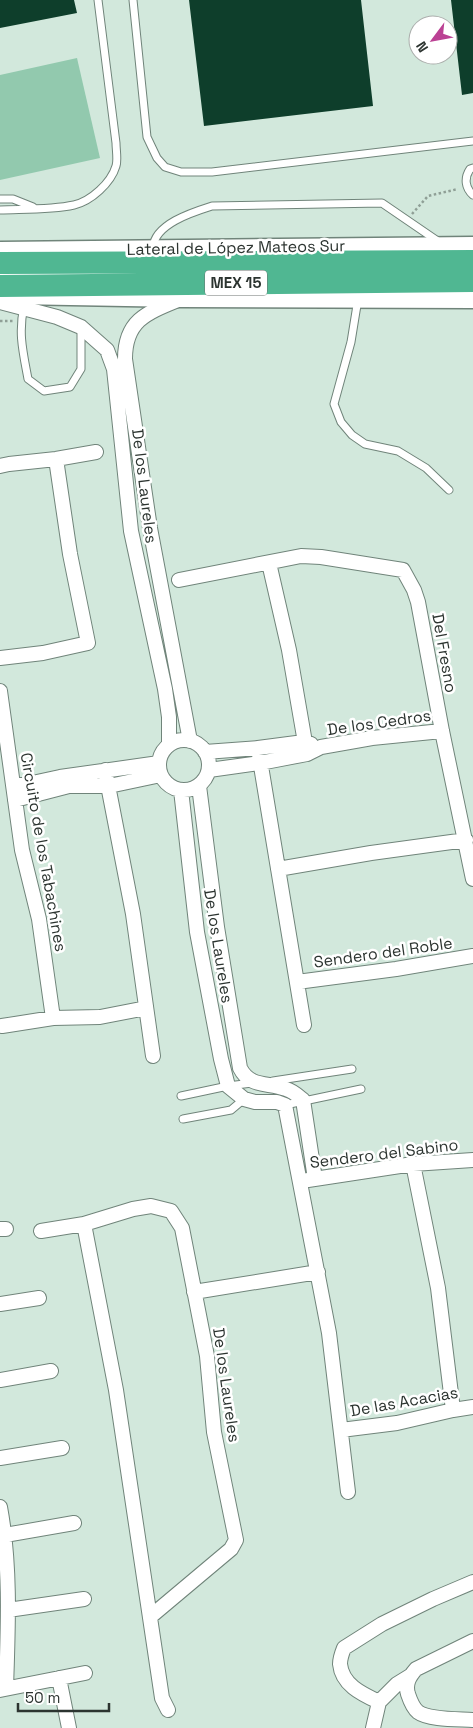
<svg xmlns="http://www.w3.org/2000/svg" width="473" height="1728" font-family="'Space Grotesk',sans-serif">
	<rect width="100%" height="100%" fill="#d2e8dc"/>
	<path fill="#92c9ae" d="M77,58L100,158L0,180V75Z"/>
	<path fill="#0e3e2b" d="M0,0H74L77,13L0,28Z
		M189,0H361L373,106L204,126Z
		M451,0H473V93L462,95Z"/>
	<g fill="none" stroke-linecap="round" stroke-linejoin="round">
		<defs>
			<path id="service" d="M133,0L147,137L157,158L165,167L181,172H212L473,141
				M473,168L470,169C464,178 465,188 473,195
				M0,199H13L33,207
				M0,210C24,209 51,210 74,205C91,201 111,183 116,166C118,160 116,150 116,143L98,0
				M153,248C154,224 193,212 212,206L382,203L439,242
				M358,299L351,342L334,404L341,422L352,435L365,444L398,451L426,468L449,490
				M24,306C18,333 23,352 28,379L44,391L70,387L81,369V328
				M273,1081L352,1069
				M181,1096L228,1086L252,1083
				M285,1105L361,1089
				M183,1119L231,1110L244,1099"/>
			<path id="minor" d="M178,300C146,313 125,321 125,359L150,528L190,741
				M0,302L57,317L81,327L107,350L114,369L131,531L165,689L169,717V745
				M0,466L9,464L56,459L96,452
				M269,563L289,650L307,754
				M179,580L301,556L321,557L403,570L414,590L418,602L442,731L473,879
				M0,658L43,653L88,643L70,554L56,459
				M0,691L22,850L39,919L53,1018
				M159 765a25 25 0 1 1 50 0a25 25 0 1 1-50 0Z
				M258,748L304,1025
				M205,752L258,748L304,742L311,744
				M105,770L133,914L153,1056
				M209,770L260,763L307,754L321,747L372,738L442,731
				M13,785H23L60,777L159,763
				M199,786L217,927L240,1068C250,1088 268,1082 286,1089C293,1091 297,1095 303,1100L315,1179
				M181,790L197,932L221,1059L228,1086L244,1099L255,1102H277L285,1105L329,1333L348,1492
				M15,800L69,786H109L161,775
				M278,869L371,853L466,840
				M297,982L396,969L473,956
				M2,1026L53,1018L100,1017L146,1008
				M413,1164L438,1288L453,1410
				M308,1180L413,1164L473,1160
				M84,1224L116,1390L162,1698L168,1710
				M0,1229H6
				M41,1231L84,1224L133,1209L151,1206L171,1211L182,1228L207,1356L214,1432L236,1540L231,1549L150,1617
				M194,1292L318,1272
				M0,1304L39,1298
				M0,1380L51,1371
				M341,1430L397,1423L453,1410L473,1407
				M0,1458L62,1448
				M0,1507C11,1567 8,1628 6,1688
				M5,1535L74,1523
				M8,1610L84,1599
				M473,1641L416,1669C409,1677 405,1684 408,1694C410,1700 413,1708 418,1712C429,1720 459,1719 473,1720
				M59,1678L69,1728
				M0,1690L85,1673
				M379,1702C362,1694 342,1685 340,1664C340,1659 342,1653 344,1648L382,1624L433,1599L473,1582
				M373,1728L379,1702L397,1684L410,1676"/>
			<path id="tertiary" d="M0,250L473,245
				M15,296L181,299L473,300"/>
			<path id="trunk" d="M0,263L473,261
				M0,286L473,281"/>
		</defs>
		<use href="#service" stroke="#70847a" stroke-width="9"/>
		<use href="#minor" stroke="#70847a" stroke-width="16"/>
		<use href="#tertiary" stroke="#70847a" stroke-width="19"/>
		<use href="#trunk" stroke="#fff" stroke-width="25"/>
		<path stroke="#8f9f96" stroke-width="2.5" stroke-dasharray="2.5 2.5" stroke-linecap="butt" d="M412,214L428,196L458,189
			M0,321H13"/>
		<use href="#service" stroke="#fff" stroke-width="7"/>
		<use href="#minor" stroke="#fff" stroke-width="14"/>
		<use href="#tertiary" stroke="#fff" stroke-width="16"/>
		<use href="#trunk" stroke="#50b792" stroke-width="22"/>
	</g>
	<g text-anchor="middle" stroke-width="5" stroke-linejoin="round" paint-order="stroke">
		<rect fill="#fff" stroke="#6b716e" stroke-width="1" x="205" y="270.5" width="62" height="25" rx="4"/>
		<g font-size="15" font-weight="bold" fill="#2c3430">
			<text x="236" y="288">MEX 15</text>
		</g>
		<g font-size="16" fill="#2c3430" stroke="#fff">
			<text transform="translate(236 247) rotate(-1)" y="6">Lateral de López Mateos Sur</text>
			<text transform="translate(145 486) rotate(83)" y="6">De los Laureles</text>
			<text transform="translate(445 653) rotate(80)" y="6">Del Fresno</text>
			<text transform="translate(379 722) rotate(-8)" y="6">De los Cedros</text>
			<text transform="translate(44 852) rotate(80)" y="6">Circuito de los Tabachines</text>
			<text transform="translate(219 946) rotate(81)" y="6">De los Laureles</text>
			<text transform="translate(383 952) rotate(-8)" y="6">Sendero del Roble</text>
			<text transform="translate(384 1153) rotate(-7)" y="6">Sendero del Sabino</text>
			<text transform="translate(227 1385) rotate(82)" y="6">De los Laureles</text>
			<text transform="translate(404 1401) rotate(-10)" y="6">De las Acacias</text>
		</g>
	</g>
	<g transform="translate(433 40) rotate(238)"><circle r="24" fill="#ffffff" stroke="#abaeac"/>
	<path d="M0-4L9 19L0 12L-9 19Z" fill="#bb4194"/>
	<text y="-8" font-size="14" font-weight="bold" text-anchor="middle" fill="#2c3430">N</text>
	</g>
	<path d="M18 1703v8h91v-8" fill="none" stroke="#2c3430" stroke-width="2.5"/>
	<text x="25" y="1703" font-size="15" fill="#2c3430" stroke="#ffffff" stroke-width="4" paint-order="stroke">50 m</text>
</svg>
